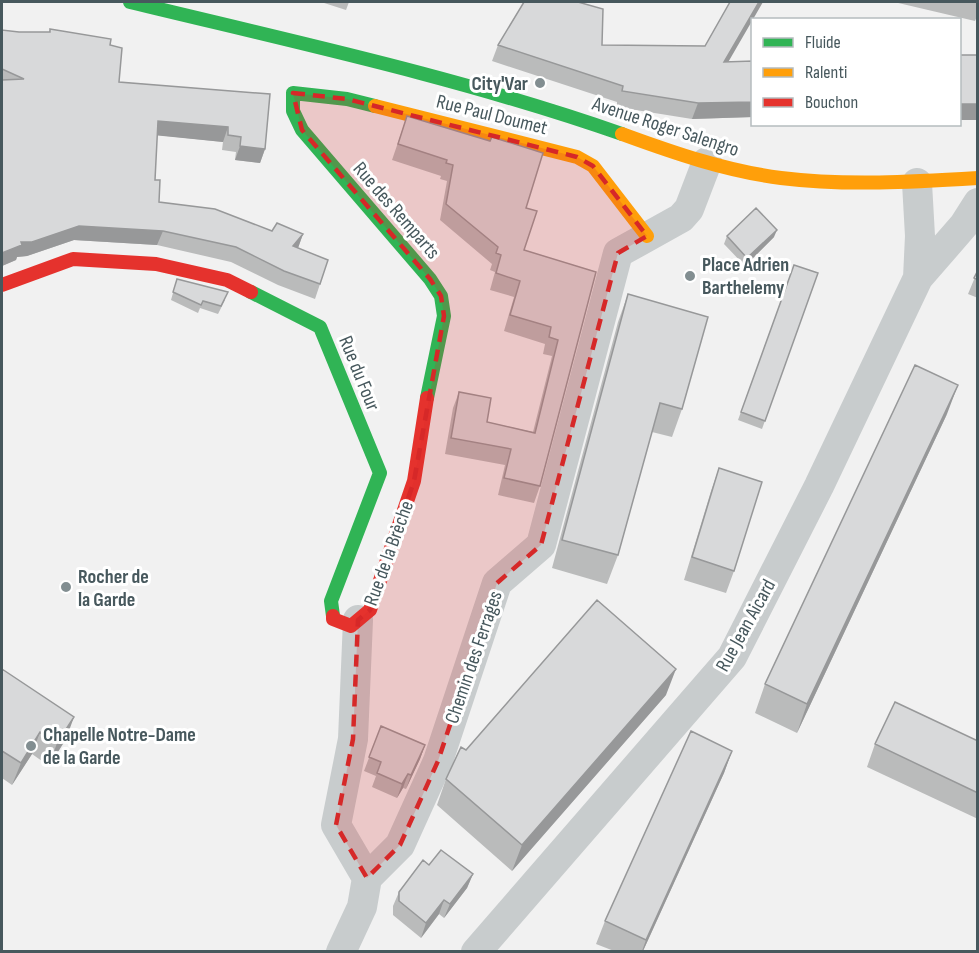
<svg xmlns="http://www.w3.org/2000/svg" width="979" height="953" font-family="'Sofia Sans Condensed',sans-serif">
	<rect width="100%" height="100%" fill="#f1f1f1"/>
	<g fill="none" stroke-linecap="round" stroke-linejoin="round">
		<path stroke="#c8cccd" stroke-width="30" d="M917,183L920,236L918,278
			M358,620L353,739L336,825L367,878
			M341,952L362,907L367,878L400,845L438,761L497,583L541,545L618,253L681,218L689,209L707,162
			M476,952L732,657L819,486L918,278L964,225L978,203"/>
		<path stroke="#30b455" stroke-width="14" d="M130,2C295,42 462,78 622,134
			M375,106L347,99L293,93V111L302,130L430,279L441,296L444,316L427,398
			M251,292L320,327L380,473L331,601L333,616"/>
		<path stroke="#ff9f0a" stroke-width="14" d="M375,106L577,157L593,166L647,236
			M622,134C674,153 726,171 781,178C846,186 912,182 978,178"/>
		<path stroke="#e5322d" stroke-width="14" d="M2,285L73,259L156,264L227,280L251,292
			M333,616V619L351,626L370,610L414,481L427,398"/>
	</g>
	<path fill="#babbbb" d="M321,2H349L346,10Z
		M894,2H978V14L975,21Z
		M50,29L110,45L119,82L270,94L265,149L260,163L235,160L236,152L222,150L223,142L157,135L155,180L159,202L272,231L303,234L298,248L320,284L315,299L278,285L231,262L157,245L74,240L27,256L17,257L16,260L2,266V30L19,32H49Z
		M498,45H602L728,62L753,61V117L692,119L617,107V102L492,61Z
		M407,116L526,208L524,250L596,272L540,486L534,503L498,495L505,465L445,454L453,408L459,392L487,422L533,432L552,356L543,354L545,344L504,331L514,297L490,290L495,272L490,270L492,264L440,220L447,181L440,179L441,176L392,160Z
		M727,236L774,237L745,266L724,244Z
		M978,270V298L968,294Z
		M791,273H818L762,429L738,420Z
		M177,279L225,300L218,314L200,308L198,313L171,300Z
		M628,294L682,409L672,437L652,432L618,555L607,584L552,568L618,322Z
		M947,414L797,733L755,713L765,684Z
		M719,468L734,571L726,593L684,580L711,491Z
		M2,669L66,739L49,766L32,754L12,785L2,778Z
		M666,695L512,871L437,805L446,779L466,750Z
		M381,726L425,745L420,759L406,789L403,788L397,798L372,787L376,776L364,771Z
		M978,741V819L867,767L875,744Z
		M732,751L724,773L643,951H614L596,944L605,921Z
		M429,865L473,874L467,888L444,918L439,914L421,938L393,915V906L399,892Z"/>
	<path fill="#979899" d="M759,2H763L719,78L724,62Z
		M753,102V117L692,119L698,103Z
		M960,104H978V120H960Z
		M158,121L228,127L223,142L153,135Z
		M240,146L265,149L260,163L235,160Z
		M79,226L163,231L157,245L74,240L27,256L17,257L16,260L2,266V253L21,242Z
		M777,230L774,237L745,266L747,258Z
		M303,234L298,248L293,246Z
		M958,385L947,414L797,733L807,704Z
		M676,669L666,695L512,871L522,845Z
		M74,717L66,739L49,766L57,743Z
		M40,732L32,754L12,785L21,763Z
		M425,745L420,759L406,789L411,775Z
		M732,751L724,773L643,951H642L646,940Z
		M408,774L403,788L397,798L402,784Z
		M473,874L467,888L444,918L450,904Z
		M444,900L439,914L421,938L426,923Z"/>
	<path fill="#d8d9da" stroke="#979899" stroke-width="1.5" d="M524,2H578L603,9L602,45L705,46L730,2H759L724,62L753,61V102L698,103L622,91L623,86L498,45Z
		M50,29L111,39L110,45L122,48L119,82L270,94L265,149L240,146L241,137L228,135V127L158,121L155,180H160L159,202L215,209L272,231L277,223L303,234L293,246L328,260L320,284L284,271L236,247L163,231L79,226L32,242H21L22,245L2,253V80L24,79L2,69V30L19,32H50Z
		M960,55H978V104H960Z
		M407,116L490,141L492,137L495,138L543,153L526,208L537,211L524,250L596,272L540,486L504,478L511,449L451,438L459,392L491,398L487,422L535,433L558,340L549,337L551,327L510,315L520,281L496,273L501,255L496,253L498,247L446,204L453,165L446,163L447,160L398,144Z
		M756,208L777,230L747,258L727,236Z
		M794,265L818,273L765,421L741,412Z
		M978,270V280L974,278Z
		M177,279L228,292L221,306L203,301L201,305L173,292Z
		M628,294L708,317L682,409L660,403L618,555L562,540Z
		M915,365L958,385L807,704L765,684Z
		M719,468L762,482L734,571L692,557Z
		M597,600L676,669L522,845L446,779L461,747L466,750Z
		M2,669L74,717L57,743L40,732L21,763L2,751Z
		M895,702L978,741V793L875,744Z
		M381,726L425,745L411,775L408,774L402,784L377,773L381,762L369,757Z
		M691,731L732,751L646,940L605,921Z
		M441,850L473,874L450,904L444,900L426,923L399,901V892L423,860L429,865Z"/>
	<path fill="#d62828" fill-opacity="0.2" stroke="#d62828" stroke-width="4.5" stroke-dasharray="12 8" stroke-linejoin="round" d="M293,93L347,99L577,157L593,166L647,236L618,253L541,545L497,583L438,761L400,845L367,878L336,825L353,739L358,620L370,610L414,481L444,316L441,296L430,279L302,130Z"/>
	<g fill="#828e91" stroke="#fff" stroke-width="2">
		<circle cx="540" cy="83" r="6"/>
		<circle cx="690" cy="276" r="6"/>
		<circle cx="66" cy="587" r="6"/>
		<circle cx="31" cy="746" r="6"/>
	</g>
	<g text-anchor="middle" stroke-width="6" stroke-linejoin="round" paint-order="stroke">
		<g font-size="20" font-weight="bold" fill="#47585d" stroke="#fff" text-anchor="start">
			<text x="528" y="90" text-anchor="end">City'Var</text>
			<text x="702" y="271">Place Adrien<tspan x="702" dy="23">Barthelemy</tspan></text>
			<text x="78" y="583">Rocher de<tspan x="78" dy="23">la Garde</tspan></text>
			<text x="43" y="741">Chapelle Notre-Dame<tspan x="43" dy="23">de la Garde</tspan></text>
		</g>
		<g font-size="20" fill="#47585d" stroke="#fff">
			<text transform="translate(492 114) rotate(14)" y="7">Rue Paul Doumet</text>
			<text transform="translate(666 126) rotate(18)" y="7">Avenue Roger Salengro</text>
			<text transform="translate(397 210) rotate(49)" y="7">Rue des Remparts</text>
			<text transform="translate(360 373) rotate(68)" y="7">Rue du Four</text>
			<text transform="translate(388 553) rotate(-70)" y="7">Rue de la Brèche</text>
			<text transform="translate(745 625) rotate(-61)" y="7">Rue Jean Aicard</text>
			<text transform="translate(473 657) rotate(-71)" y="7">Chemin des Ferrages</text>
		</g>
	</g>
	<rect width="979" height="953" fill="none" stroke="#47585d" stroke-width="6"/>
	<rect x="751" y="18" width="210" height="108" fill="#ffffff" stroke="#b5bcbe" stroke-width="1.5"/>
	<rect x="763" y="38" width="30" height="9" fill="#30b455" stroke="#b5bcbe" stroke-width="1.5"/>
	<text x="805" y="48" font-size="18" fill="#47585d">Fluide</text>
	<rect x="763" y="68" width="30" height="9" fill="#ff9f0a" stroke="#b5bcbe" stroke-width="1.5"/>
	<text x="805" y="78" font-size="18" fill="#47585d">Ralenti</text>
	<rect x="763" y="98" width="30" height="9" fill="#e5322d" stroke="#b5bcbe" stroke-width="1.5"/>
	<text x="805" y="108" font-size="18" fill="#47585d">Bouchon</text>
</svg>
